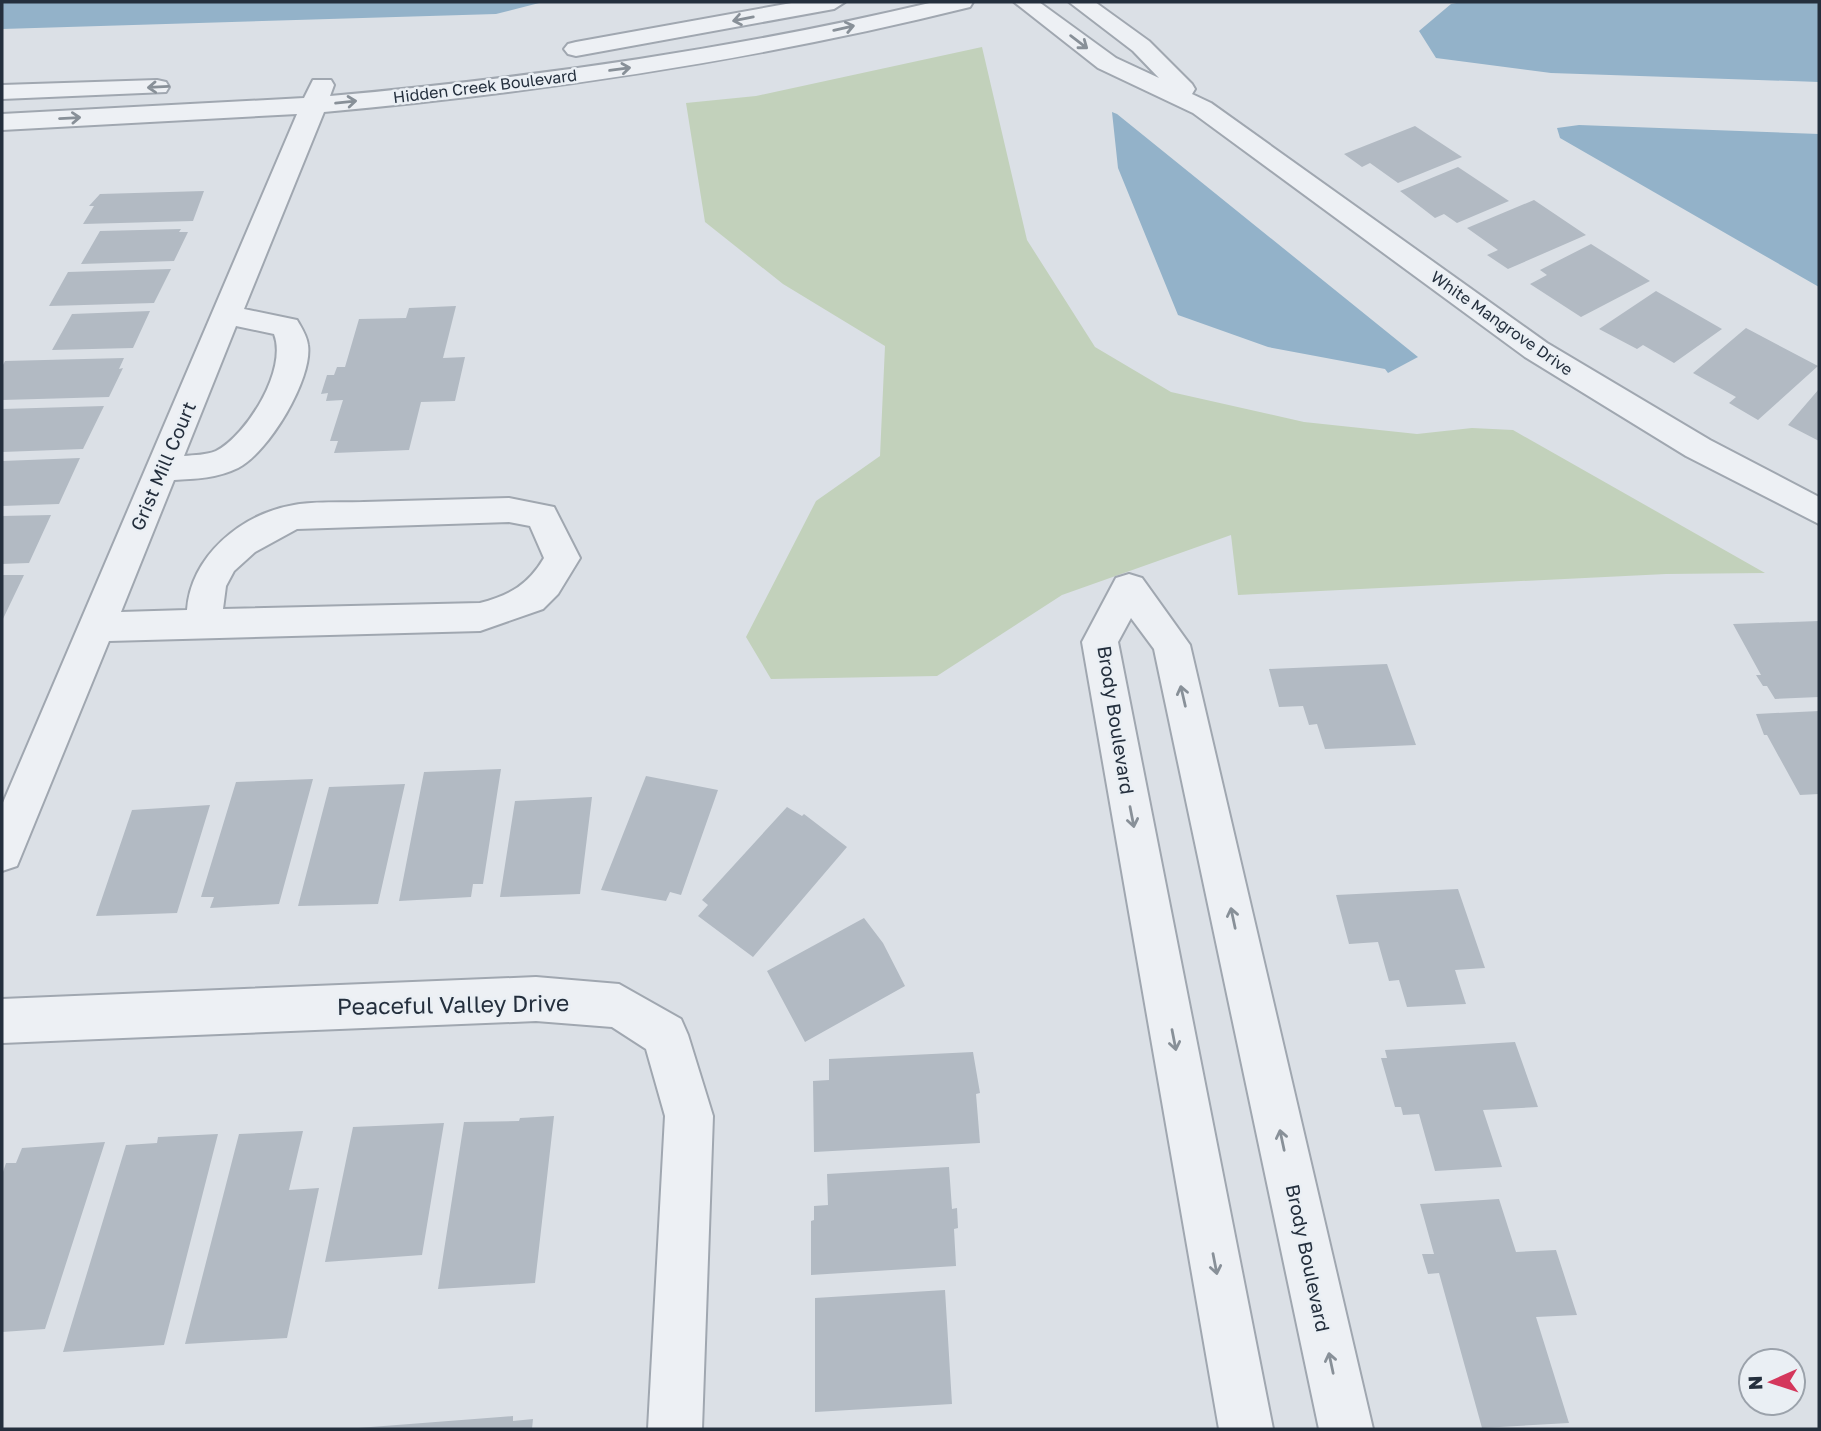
<svg xmlns="http://www.w3.org/2000/svg" width="1821" height="1431" font-family="'Golos Text',sans-serif">
	<rect width="100%" height="100%" fill="#dbe0e6"/>
	<path fill="#c2d1bb" d="M982,47L1027,240L1095,347L1171,392L1304,422L1417,434L1472,428L1513,430L1765,573L1666,574L1238,595L1231,535L1062,595L937,676L771,679L746,637L816,501L880,456L885,346L783,284L705,222L686,103L756,96Z"/>
	<path fill="#93b2c9" d="M2,2H543L496,14L2,29Z
		M1462,2H1819V82L1551,73L1436,58L1419,31L1451,4Z
		M1112,112L1117,114L1418,357L1388,373L1385,369L1268,347L1178,315L1118,168Z
		M1579,125L1819,134V287L1560,138L1557,128Z"/>
	<path fill="#b2bac3" d="M1415,126L1462,157L1398,183L1370,163L1362,167L1344,154Z
		M1458,167L1509,201L1457,223L1444,214L1435,218L1400,191Z
		M204,191L193,221L83,224L94,206H89L100,194Z
		M1534,200L1586,235L1508,269L1487,255L1498,250L1467,228Z
		M181,229L179,232H188L174,261L81,264L100,231Z
		M1591,244L1650,281L1581,317L1530,284L1547,275L1540,270Z
		M171,269L154,303L49,306L68,272Z
		M1656,291L1722,329L1674,363L1643,345L1637,349L1599,329Z
		M456,306L443,358L465,357L455,401L421,402L409,450L334,453L338,441H330L343,400L326,401L328,393L321,394L327,375H334L337,367H345L359,319L406,318L409,308Z
		M150,311L133,348L52,350L72,314Z
		M1746,328L1818,366L1758,420L1729,403L1736,397L1693,373Z
		M124,358L119,369L123,368L109,397L2,400V367L5,361Z
		M1819,389V441L1788,425Z
		M104,406L83,449L2,452V409Z
		M80,458L59,504L2,506V461Z
		M51,515L29,563L2,564V516Z
		M2,575H24L2,621Z
		M1819,621V697L1775,699L1767,686H1763L1756,675H1761L1733,624Z
		M1387,664L1416,745L1325,749L1317,724L1309,725L1303,706L1279,707L1269,669Z
		M1819,711V794L1800,795L1767,735H1764L1756,714Z
		M501,769L483,884H473L471,897L399,901L424,772Z
		M646,776L718,790L681,895L670,892L666,901L601,890Z
		M313,779L279,904L210,908L214,897H201L236,782Z
		M405,784L378,904L298,906L329,787Z
		M592,797L580,894L500,897L515,801Z
		M210,805L177,913L96,916L132,810Z
		M787,807L802,816L804,814L847,847L753,957L698,916L708,905L702,900Z
		M1458,889L1485,968L1455,970L1466,1004L1407,1007L1399,980L1389,981L1378,942L1349,944L1336,895Z
		M864,918L883,943L905,986L805,1042L767,971Z
		M1515,1042L1538,1107L1483,1110L1502,1167L1435,1171L1419,1114L1403,1115L1401,1107H1395L1381,1058H1387L1385,1050Z
		M973,1052L980,1093L976,1094L980,1143L814,1152L813,1081L829,1080V1059Z
		M554,1116L535,1283L438,1289L464,1122L519,1121L520,1118Z
		M444,1123L422,1255L325,1262L353,1127Z
		M303,1131L289,1190L319,1188L287,1338L185,1344L239,1134Z
		M218,1134L164,1345L63,1352L126,1145L157,1143L158,1137Z
		M105,1142L45,1329L2,1332V1175L6,1163H16L22,1148Z
		M949,1167L952,1209L957,1208L958,1228L954,1229L956,1266L811,1275V1221L814,1220V1206L828,1205L827,1174Z
		M1499,1199L1516,1252L1556,1250L1577,1315L1536,1317L1569,1423L1482,1428L1439,1273L1428,1274L1422,1254H1434L1420,1204Z
		M945,1290L952,1404L815,1412V1298Z
		M513,1416V1421L533,1419L532,1429H345Z"/>
	<g fill="none" stroke-linecap="round" stroke-linejoin="round">
		<defs>
			<path id="minor" d="M797,2H845L834,9L576,56L568,54L564,49L568,44L576,42Z
				M934,2H973L970,7C757,60 542,92 324,112L244,309L297,320C301,327 307,336 308,345C313,379 268,453 238,468C218,478 195,479 174,480L121,612L187,610C191,556 241,514 294,505C316,501 341,503 364,502C412,501 461,499 509,498L554,507L580,558L558,594L543,609L480,631L109,641L17,866L2,871V805L297,114L2,130V114L304,98L313,80H331L334,85L330,96C533,78 735,49 934,2ZM236,326L274,334C288,369 247,435 216,451C207,455 194,455 184,456ZM509,522L530,526L544,558C528,585 510,595 480,603L223,609L226,586L234,571L255,552L297,529Z
				M1014,2H1039L1116,58L1159,78L1133,51L1069,2H1095L1149,41L1192,84L1195,89L1192,94L1211,103L1547,343L1710,440L1819,497V524L1686,456L1525,357L1193,113L1098,68Z
				M157,80L166,82L169,87L166,92L2,99V85Z
				M1129,574L1142,578L1190,645L1373,1429H1319L1154,649L1131,618L1118,642L1273,1429H1219L1082,642L1116,578Z
				M536,977L619,984L681,1019L688,1035L713,1116L702,1429H648L665,1116L646,1049L612,1027L536,1021L2,1043V999Z"/>
		</defs>
		<use href="#minor" stroke="#a0a7b0" stroke-width="4"/>
		<use href="#minor" fill="#edf0f4" fill-rule="evenodd"/>
	</g>
	<defs><path id="oneway-shaft" d="M-6 0H5M1.5-3L5.5 0L1.5 3" fill="none" stroke-width="1.6" stroke-linecap="round" stroke-linejoin="round" transform="scale(1.75)"/></defs>
	<g stroke="#889098">
		<use href="#oneway-shaft" transform="translate(743 19) rotate(169)"/>
		<use href="#oneway-shaft" transform="translate(844 28) rotate(-13)"/>
		<use href="#oneway-shaft" transform="translate(1079 42) rotate(37)"/>
		<use href="#oneway-shaft" transform="translate(620 69) rotate(-8)"/>
		<use href="#oneway-shaft" transform="translate(158 87) rotate(177)"/>
		<use href="#oneway-shaft" transform="translate(346 102) rotate(-6)"/>
		<use href="#oneway-shaft" transform="translate(70 118) rotate(-3)"/>
		<use href="#oneway-shaft" transform="translate(1183 696) rotate(-103)"/>
		<use href="#oneway-shaft" transform="translate(1132 817) rotate(79)"/>
		<use href="#oneway-shaft" transform="translate(1233 918) rotate(-102)"/>
		<use href="#oneway-shaft" transform="translate(1174 1040) rotate(79)"/>
		<use href="#oneway-shaft" transform="translate(1282 1140) rotate(-102)"/>
		<use href="#oneway-shaft" transform="translate(1215 1264) rotate(79)"/>
		<use href="#oneway-shaft" transform="translate(1331 1363) rotate(-102)"/>
	</g>
	<g text-anchor="middle" stroke-width="5" stroke-linejoin="round" paint-order="stroke">
		<g font-size="16" fill="#242f3d" stroke="#eaeff4">
			<text transform="translate(485 86) rotate(-7)" y="6">Hidden Creek Boulevard</text>
			<text transform="translate(1502 323) rotate(35)" y="6">White Mangrove Drive</text>
		</g>
		<g font-size="19" fill="#242f3d" stroke="#eaeff4">
			<text transform="translate(163 466) rotate(-67)" y="7">Grist Mill Court</text>
			<text transform="translate(1116 720) rotate(81)" y="7">Brody Boulevard</text>
			<text transform="translate(1308 1258) rotate(78)" y="7">Brody Boulevard</text>
		</g>
		<g font-size="23" fill="#242f3d" stroke="#eaeff4">
			<text transform="translate(453 1005) rotate(-1)" y="8">Peaceful Valley Drive</text>
		</g>
	</g>
	<rect width="1821" height="1431" fill="none" stroke="#242f3d" stroke-width="7"/>
	<g transform="translate(1772 1382) rotate(267)"><circle r="33" fill="#eaeff4" stroke="#9ba2ab" stroke-width="2"/>
	<path d="M0-5L12 26L0 18L-12 26Z" fill="#d4375c"/>
	<text y="-10" font-size="19" font-weight="bold" text-anchor="middle" fill="#242f3d">N</text>
	</g>
</svg>
